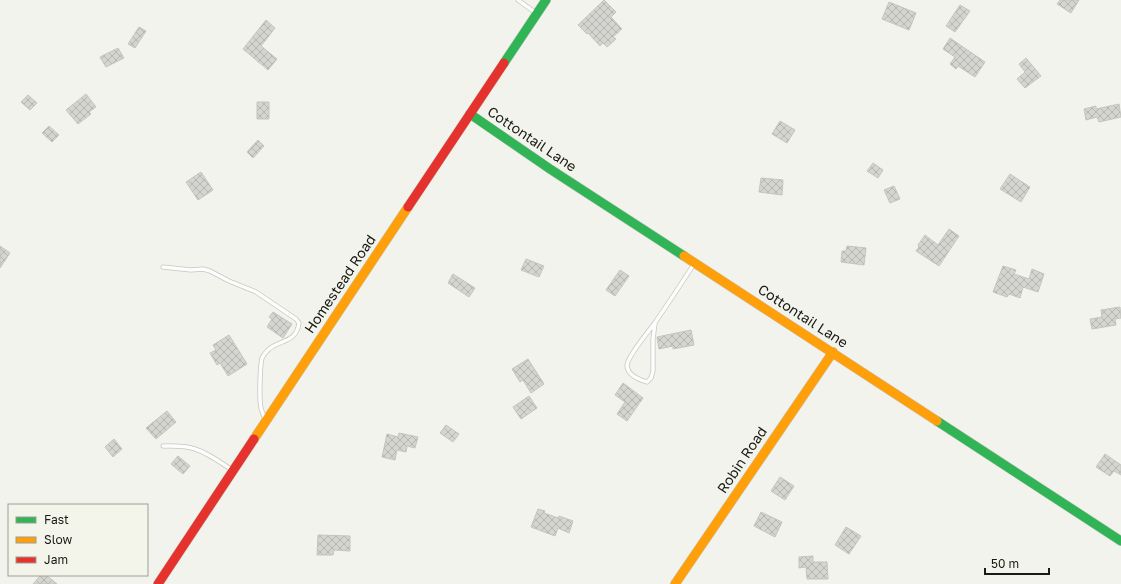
<svg xmlns="http://www.w3.org/2000/svg" width="1121" height="584" font-family="'Golos Text',sans-serif">
	<defs>
		<pattern id="building-cross-hatch" width="8" height="8" patternUnits="userSpaceOnUse"><rect width="8" height="8" fill="#d4d5d0"/><path d="M0 0l8 8M0 8l8-8" fill="none" stroke="#b5b6b2"/></pattern>
	</defs>
	<rect width="100%" height="100%" fill="#f2f3ed"/>
	<path fill="url(#building-cross-hatch)" stroke="#c4c5c0" d="M604,0L616,12L611,17L622,29L613,37L616,39L607,47L603,43L600,46L588,33L587,34L578,25Z
		M1060,0H1079L1071,13L1057,4Z
		M889,2L916,13L909,30L882,19Z
		M960,5L970,11L955,32L946,26Z
		M266,20L275,28L261,46L277,59L268,70L243,49Z
		M139,27L146,31L135,48L128,44Z
		M950,38L985,62L975,77L958,66L956,69L950,64L955,57L943,49Z
		M118,48L124,58L106,67L100,57Z
		M1026,58L1041,76L1025,88L1017,79L1025,72L1019,64Z
		M86,94L96,107L89,112L91,114L78,124L66,110Z
		M28,95L37,103L30,110L21,102Z
		M257,102H269V119H257Z
		M1119,104L1121,117L1099,122L1097,117L1086,120L1084,109L1096,106V109Z
		M780,121L795,130L787,143L772,134Z
		M49,126L59,135L52,142L42,133Z
		M258,140L264,146L253,158L247,152Z
		M873,163L883,170L878,178L867,171Z
		M201,172L213,190L198,200L186,182Z
		M1010,174L1030,187L1021,202L1000,189Z
		M761,178L783,180L782,195L759,192Z
		M894,186L900,199L890,203L884,190Z
		M949,229L959,236L939,266L916,251L919,247L918,245L925,235L938,245Z
		M0,246L10,253L0,268Z
		M847,246L866,248L864,265L841,262L842,251H846Z
		M526,259L544,266L539,277L521,270Z
		M1003,266L1016,270L1014,274L1029,279L1032,269L1044,274L1038,292L1023,287L1020,298L1009,294L1007,297L993,292Z
		M620,270L629,276L615,296L606,290Z
		M453,274L475,288L469,297L448,283Z
		M1120,307L1121,318L1115,319L1116,325L1092,329L1090,319L1102,317L1101,310Z
		M273,312L292,324L283,338L267,327L272,319L269,317Z
		M691,330L694,345L673,349V346L659,349L657,337Z
		M229,335L247,364L228,376L220,363L217,365L210,353L216,350L213,345Z
		M528,359L544,384L531,393L523,380L520,382L512,369Z
		M623,383L643,398L627,421L617,414L625,402L615,395Z
		M529,396L537,408L521,419L513,407Z
		M167,411L176,422L156,439L146,428Z
		M446,425L459,434L453,442L440,433Z
		M399,433L418,437L415,448L407,446L406,452L397,450L395,460L382,457L387,434L398,437Z
		M114,439L122,449L113,457L105,447Z
		M1105,454L1121,465V475L1114,471L1110,476L1096,467Z
		M178,456L190,466L183,474L171,464Z
		M780,477L794,486L785,500L771,491Z
		M538,509L545,511L544,513L558,518L559,516L573,521L569,533L558,528L555,536L531,527Z
		M761,512L782,522L775,537L754,526Z
		M846,527L861,536L849,554L835,545Z
		M318,535L350,536V551L334,550L333,555H317Z
		M813,556V562H827L828,579H807L806,567L799,568V557Z
		M41,575H46L57,584H33Z"/>
	<g fill="none" stroke-linecap="round" stroke-linejoin="round">
		<defs>
			<path id="lane" d="M518,0L536,13
				M163,267L191,270L203,269L210,271L229,281L256,292L296,319L299,323C296,344 279,339 268,350C266,352 263,356 262,358C260,365 259,400 261,408C262,412 264,416 265,420
				M655,323L653,339V371L651,378L647,382C640,380 627,375 627,365C628,356 648,332 654,324C668,304 681,284 694,264
				M163,446C173,446 185,445 195,449C208,453 220,462 232,470"/>
			<path id="fast" d="M504,63L546,0
				M470,114L550,169L684,256
				M937,421L1121,541"/>
			<path id="slow" d="M684,256L937,421
				M254,439L408,207
				M675,584L833,352"/>
			<path id="jam" d="M408,207L504,63
				M158,584L254,439"/>
		</defs>
		<use href="#lane" stroke="#c5c6c2" stroke-width="5"/>
		<use href="#fast" stroke="#c5c6c2" stroke-width="10"/>
		<use href="#slow" stroke="#c5c6c2" stroke-width="10"/>
		<use href="#jam" stroke="#c5c6c2" stroke-width="10"/>
		<use href="#lane" stroke="#fdfdfc" stroke-width="3.5"/>
		<use href="#fast" stroke="#30b455" stroke-width="9"/>
		<use href="#slow" stroke="#ff9f0a" stroke-width="9"/>
		<use href="#jam" stroke="#e5322d" stroke-width="9"/>
	</g>
	<g text-anchor="middle" stroke-width="3" stroke-linejoin="round" paint-order="stroke">
		<g font-size="14" fill="#191a16" stroke="#f3f5eb">
			<text transform="translate(532 139) rotate(34)" y="5">Cottontail Lane</text>
			<text transform="translate(340 284) rotate(-56)" y="5">Homestead Road</text>
			<text transform="translate(803 316) rotate(33)" y="5">Cottontail Lane</text>
			<text transform="translate(742 460) rotate(-56)" y="5">Robin Road</text>
		</g>
	</g>
	<rect x="8" y="504" width="140" height="72" fill="#f3f5eb" stroke="#9c9d96"/>
	<rect x="16" y="517" width="20" height="6" fill="#30b455" stroke="#9c9d96"/>
	<text x="44" y="524" font-size="12" fill="#191a16">Fast</text>
	<rect x="16" y="537" width="20" height="6" fill="#ff9f0a" stroke="#9c9d96"/>
	<text x="44" y="544" font-size="12" fill="#191a16">Slow</text>
	<rect x="16" y="557" width="20" height="6" fill="#e5322d" stroke="#9c9d96"/>
	<text x="44" y="564" font-size="12" fill="#191a16">Jam</text>
	<path d="M985 568v6h64v-6" fill="none" stroke="#191a16" stroke-width="2"/>
	<text x="991" y="568" font-size="12" fill="#191a16" stroke="#f3f5eb" stroke-width="3" paint-order="stroke">50 m</text>
</svg>
